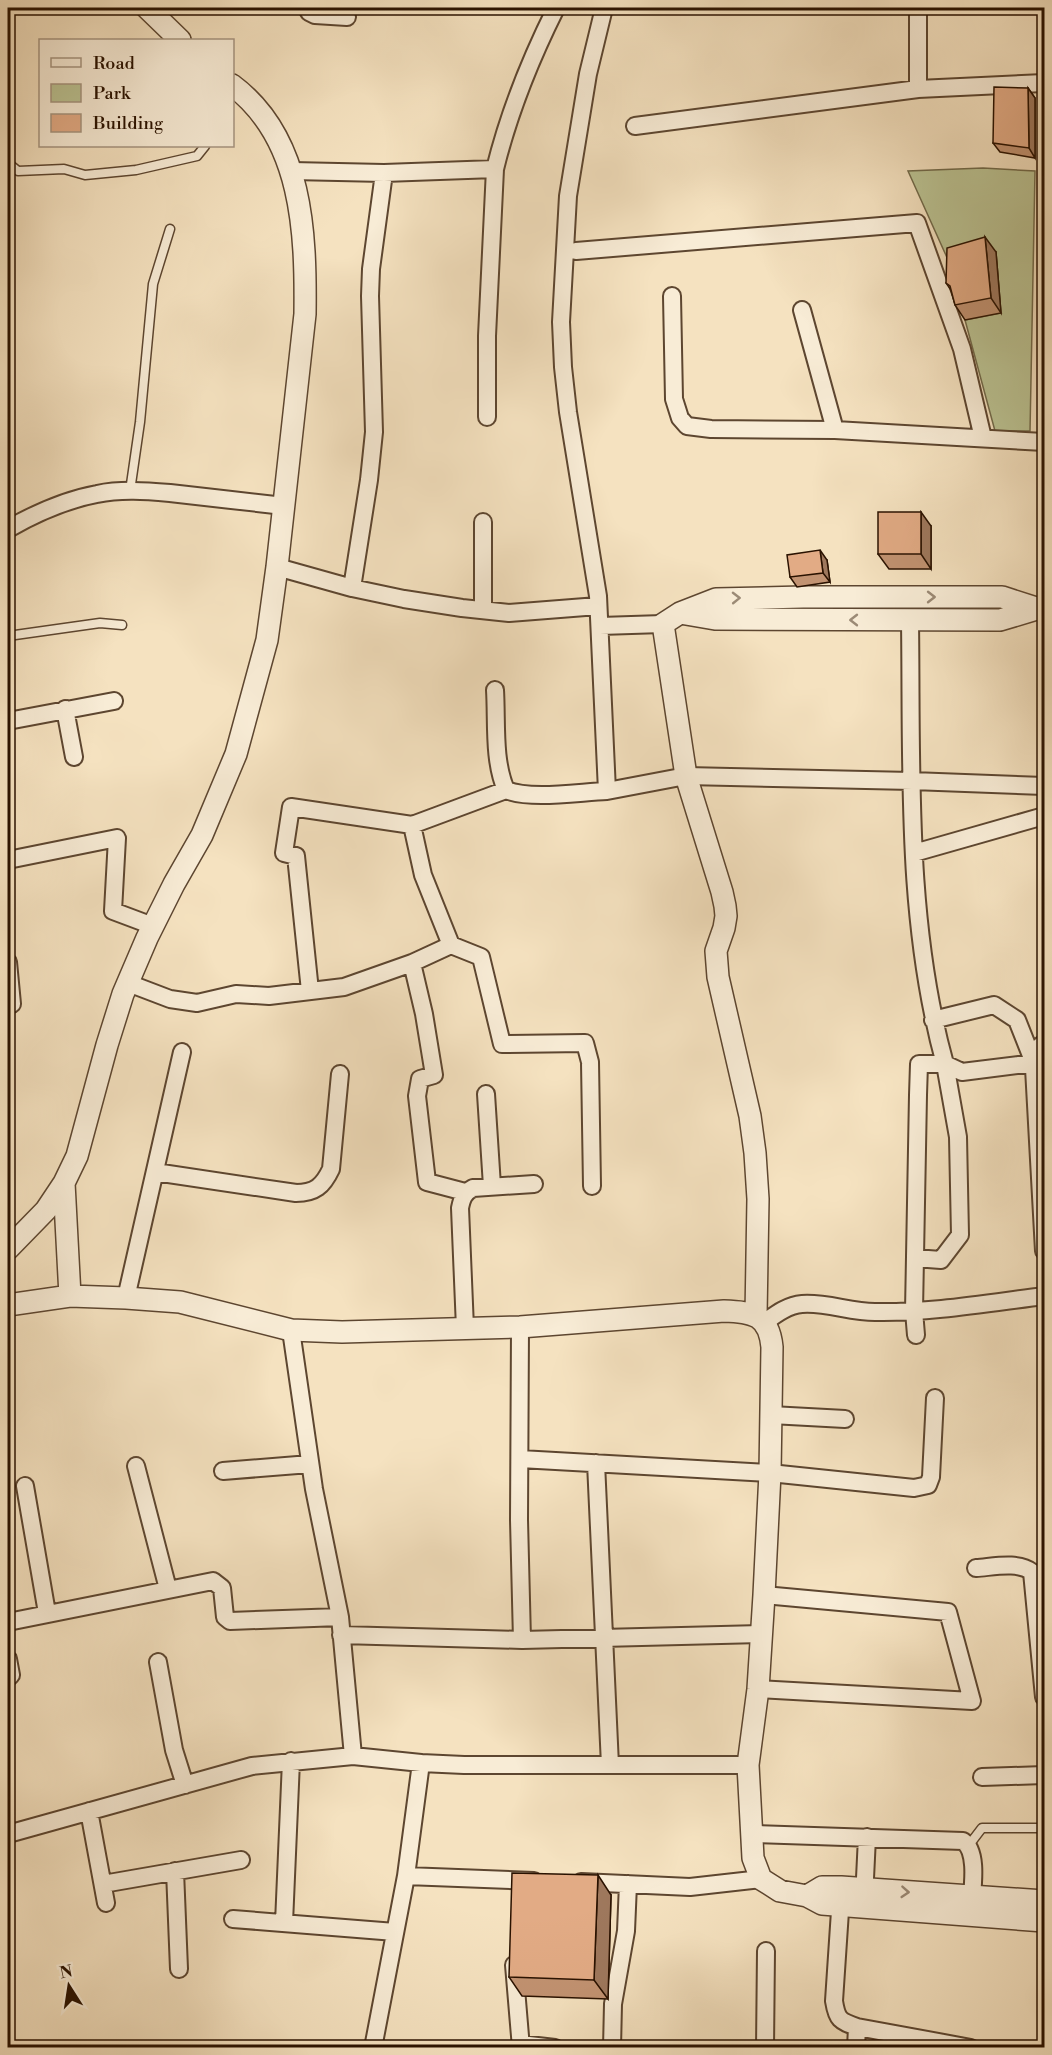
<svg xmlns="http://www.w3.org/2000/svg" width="1052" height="2055" font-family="'Libre Bodoni',serif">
	<rect width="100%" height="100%" fill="#f5e2c0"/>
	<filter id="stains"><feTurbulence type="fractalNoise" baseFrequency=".00333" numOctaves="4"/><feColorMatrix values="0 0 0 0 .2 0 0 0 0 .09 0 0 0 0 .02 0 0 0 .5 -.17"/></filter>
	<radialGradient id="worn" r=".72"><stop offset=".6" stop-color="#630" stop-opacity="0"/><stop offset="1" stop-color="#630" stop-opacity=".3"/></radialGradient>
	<path fill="#bbc393" stroke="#726a4a" stroke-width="1.5" d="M983,168L1035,171L1030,431H995L965,320L1001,313L949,262L908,171Z"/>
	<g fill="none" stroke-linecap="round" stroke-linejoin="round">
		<defs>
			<path id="service" d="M8,163L18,171L64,169L85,175L136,170L197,156L205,146
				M130,491L140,422L153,284L170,229
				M8,636L100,623L122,625
				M969,1845L982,1828H1044"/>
			<path id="minor" d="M307,8L309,12L315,15L347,17
				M604,8L588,74L568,196L561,322L563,367L568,412L598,596L607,791L686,776L912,781L1044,786
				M918,89V8
				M635,126L918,89L1044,83
				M292,171L384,173L495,169C509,112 530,60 556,8
				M576,251L917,223L962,349L983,438
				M672,296L674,399L680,418L687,426L711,429L835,430L1044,442
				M802,310L835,430
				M487,417V336L495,169
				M8,529C36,513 64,500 97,494C121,489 146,491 170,493C208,497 246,502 284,506
				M277,567L352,588L404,599L462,608L509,613L598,606
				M352,588L369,480L374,432L370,296L371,269L384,173
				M483,610V522
				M910,621C912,768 905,920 945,1064L962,1072L1034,1063L1017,1020L994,1005L933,1020
				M600,626L663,624
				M495,690C497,722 493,760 506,790C531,800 579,792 607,791
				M65,709L74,757
				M8,721L114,701
				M914,853L1044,816
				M8,860L117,838L113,911L153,926
				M451,945L481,957L502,1044L585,1043L590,1062L592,1186
				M8,962L12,1004
				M412,963L424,1014L434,1075L420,1079L417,1096L427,1182L465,1192
				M128,983L170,999L197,1003L236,994L269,996L344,987L412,963L451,945L423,875L412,825L506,790
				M310,991L296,856L284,853L291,807L412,825
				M1044,1043L1038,1048L1034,1068L1044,1251
				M486,1094L492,1186
				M155,1172L296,1193C315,1193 323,1186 331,1169L340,1074
				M915,1258L941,1260L960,1235L958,1137L945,1064H919L918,1095L914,1311L916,1335
				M126,1298L182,1052
				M765,1322C776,1314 788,1305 802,1304C826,1302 850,1312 875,1312C931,1313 988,1303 1044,1296
				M520,1327L519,1520L522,1640
				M465,1328L460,1208C462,1198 464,1193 473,1188L534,1184
				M291,1330L314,1489L340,1617L353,1756
				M771,1415L845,1419
				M520,1459L770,1473L914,1488L928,1485L931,1477L935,1398
				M596,1463L610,1765
				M136,1466L168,1589
				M223,1471L310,1464
				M25,1486L47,1613
				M976,1568C993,1567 1018,1561 1032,1572L1044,1697
				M8,1622L213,1581L222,1588L225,1617L230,1621L340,1617
				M341,1635L522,1640L761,1634
				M8,1659L11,1675L8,1678
				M158,1662L174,1750L185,1785
				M758,1689L972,1701L948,1612L764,1595
				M982,1777L1044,1775
				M89,1811L106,1903
				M8,1834L252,1766L353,1756L421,1763L464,1765H748
				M754,1834L963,1841C979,1852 972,1890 971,1908
				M175,1871L179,1969
				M406,1876L534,1881
				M581,1882L690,1887L761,1879
				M103,1884L241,1860
				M841,1896L834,2001C837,2020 840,2021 857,2027L971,2048
				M864,1899L867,1837
				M233,1919L395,1932
				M284,1923L291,1761
				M514,1965L521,2048
				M520,2044L555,2048
				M373,2048L406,1876L421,1763
				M612,2048L613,2004L626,1931L628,1884
				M765,2048L766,1951
				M856,2048L857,2027"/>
			<path id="tertiary" d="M147,8L180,40
				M680,613L715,619L1000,620L1040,608
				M8,1249L46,1210L64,1183
				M70,1296L126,1298L180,1302L291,1330L342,1332L520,1327L724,1311C753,1312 769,1315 772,1347L770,1473L764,1595L758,1689L748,1765L753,1858L761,1879L780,1891L807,1896L822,1904L1044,1921
				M8,1305L70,1296L64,1183L77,1156L107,1045L123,994L147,938L174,884L202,835L236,754L267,640L277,567L305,314C306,233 303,138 232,85
				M756,1315L758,1199L755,1153L750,1116L718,977L716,951L724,928L726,916L725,906L722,892L686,776L663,624L680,613L716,599L803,597H1002L1036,608
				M807,1896L822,1887H841L1044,1901"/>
		</defs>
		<use href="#service" stroke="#5d4630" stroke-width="11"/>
		<use href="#minor" stroke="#5d4630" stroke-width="20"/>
		<use href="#tertiary" stroke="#5d4630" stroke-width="24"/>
		<use href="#service" stroke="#f8ecd6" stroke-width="8"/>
		<use href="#minor" stroke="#f8ecd6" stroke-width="16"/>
		<use href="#tertiary" stroke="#f8ecd6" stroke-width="21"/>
	</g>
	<path fill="#c29372" stroke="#2a1200" stroke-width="1.5" d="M1028,88L1035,98V158L1000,152L993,143Z
		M996,252L1001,313L965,320L955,305L951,290L946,283Z
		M931,526V569H889L878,554Z
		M827,560L830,582L797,587L790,577Z
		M611,1895L608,1999L522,1996L509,1977Z"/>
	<path fill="#9e785d" stroke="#2a1200" stroke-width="1.5" d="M1028,88L1035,98V158L1029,148Z
		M985,237L996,252L1001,313L991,298Z
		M921,512L931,526V569L921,554Z
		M820,550L827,560L830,582L823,573Z
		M598,1875L611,1895L608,1999L594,1980Z"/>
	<path fill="#e2ab85" stroke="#2a1200" stroke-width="1.5" d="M994,87L1028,88L1029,148L993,143Z
		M985,237L991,298L955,305L950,286L946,283L947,248Z
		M878,512H921V554H878Z
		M820,550L823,573L790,577L787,555Z
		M512,1873L598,1875L594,1980L509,1977Z"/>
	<defs><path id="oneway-chevron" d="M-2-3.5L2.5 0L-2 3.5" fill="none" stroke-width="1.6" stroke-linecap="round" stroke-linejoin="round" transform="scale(1.5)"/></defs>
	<g stroke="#9b8a76">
		<use href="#oneway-chevron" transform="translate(931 597)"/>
		<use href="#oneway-chevron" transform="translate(736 598) rotate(-1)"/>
		<use href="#oneway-chevron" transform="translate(854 620) rotate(-180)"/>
		<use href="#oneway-chevron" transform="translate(905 1892) rotate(4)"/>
	</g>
	<rect width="1052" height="2055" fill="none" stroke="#f5e2c0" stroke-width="30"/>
	<rect x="9" y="9" width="1034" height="2037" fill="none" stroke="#2a1200" stroke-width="3"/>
	<rect x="15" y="15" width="1022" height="2025" fill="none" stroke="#2a1200" stroke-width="1.5"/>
	<rect x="39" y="39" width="195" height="108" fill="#f8ecd6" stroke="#a69580" stroke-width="1.5"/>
	<rect x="51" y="58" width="30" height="9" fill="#f8ecd6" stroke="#a69580" stroke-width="1.5"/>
	<text x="93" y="69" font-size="18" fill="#2a1200">Road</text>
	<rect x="51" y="84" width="30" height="18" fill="#bbc393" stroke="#a69580" stroke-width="1.5"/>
	<text x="93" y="99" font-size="18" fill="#2a1200">Park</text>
	<rect x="51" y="114" width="30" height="18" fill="#e2ab85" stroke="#a69580" stroke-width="1.5"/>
	<text x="93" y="129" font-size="18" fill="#2a1200">Building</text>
	<g transform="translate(69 1986) rotate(348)" stroke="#f8ecd6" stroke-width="4.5" paint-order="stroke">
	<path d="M0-4.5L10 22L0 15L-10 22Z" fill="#2a1200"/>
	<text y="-9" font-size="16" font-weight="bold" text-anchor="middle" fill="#2a1200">N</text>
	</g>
	<rect width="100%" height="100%" filter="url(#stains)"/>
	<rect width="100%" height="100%" fill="url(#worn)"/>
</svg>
